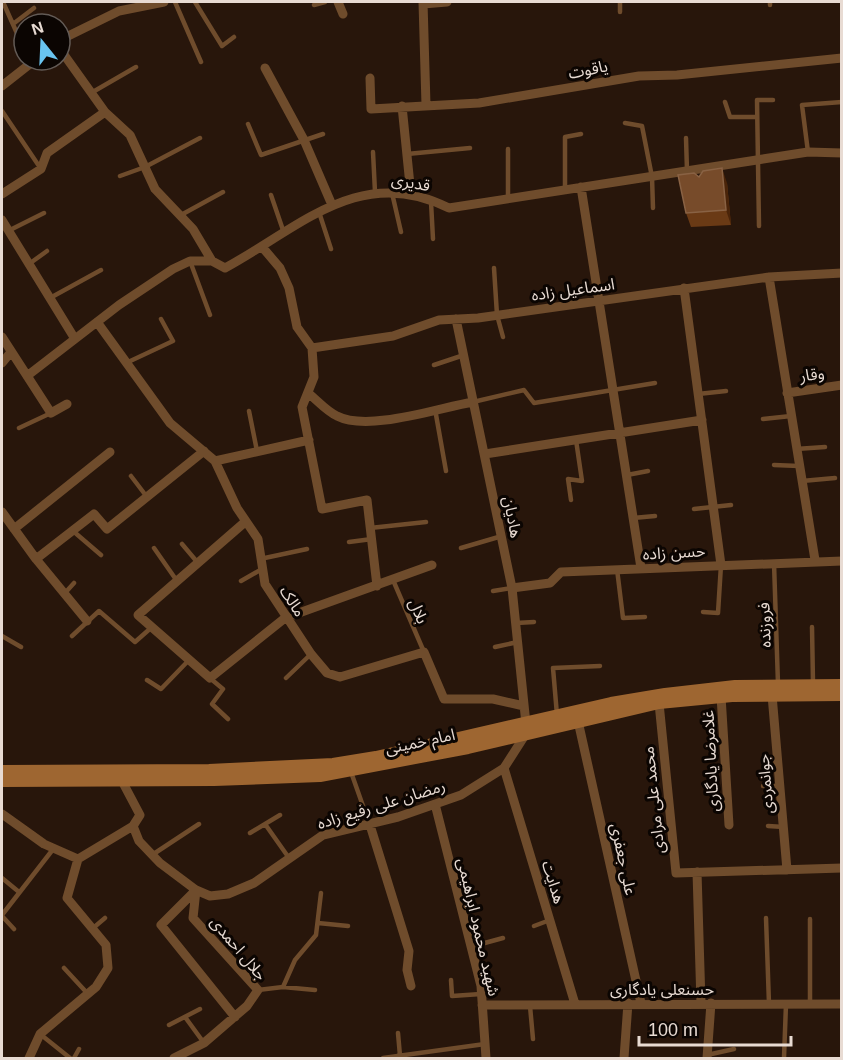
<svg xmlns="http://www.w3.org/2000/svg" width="843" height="1060" font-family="Arial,'Noto Sans Arabic',sans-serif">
	<rect width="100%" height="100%" fill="#28160b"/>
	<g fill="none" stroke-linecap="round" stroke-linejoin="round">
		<path stroke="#6f4c2c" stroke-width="4.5" d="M3,2L24,49
			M175,2L201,62
			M195,2L222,46L234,37
			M620,2V12
			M770,2V5
			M314,5L325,2
			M13,24L34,8
			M91,93L136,67
			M725,102L730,117H757
			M2,111L41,169
			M625,123L642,126L652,177L653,208
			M248,124L261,155L323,134
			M686,138L687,171
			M373,152L375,192
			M808,152L802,105L842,102
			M407,154L470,148
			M120,176L145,167L200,138
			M565,190V137L581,134
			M392,193L401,232
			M271,195L284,233
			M508,199V149
			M431,202L433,239
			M319,212L331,249
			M181,215L223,192
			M759,226L757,100H773
			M8,231L44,213
			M190,261L210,315
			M29,264L47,251
			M494,268L497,315L503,337
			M50,298L101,270
			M126,363L173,341L161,319
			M434,365L464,355
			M698,394L726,391
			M473,402L524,390L534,403L655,383
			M435,409L446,471
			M249,411L257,451
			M763,419L791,416
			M19,428L51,413
			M796,449L825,447
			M774,465L799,466
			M627,475L648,471
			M131,476L147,497
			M802,481L835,478
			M571,500L568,479L582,481L576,440
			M694,509L731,505
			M633,518L655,516
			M370,528L426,522
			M73,531L101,555
			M349,542L372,539
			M182,544L198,563
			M154,548L177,581
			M461,548L502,536
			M260,559L307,549
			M774,563L778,684
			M617,569L623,618L645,617
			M393,580L424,652
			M241,581L262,569
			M493,591L512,588
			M65,593L74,583
			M703,612L718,613L721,565
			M516,623L534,622
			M812,627L813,683
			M2,636L21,647
			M72,636L99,611L135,642L152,627
			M495,647L518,642
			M286,678L311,654
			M211,679L223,689L212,704L228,719
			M147,680L161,689L189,660
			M557,715L553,668L600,666
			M351,772L369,823
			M763,786H780
			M265,824L289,858
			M768,826L784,827
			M250,833L280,815
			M152,855L199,824
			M2,878L19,892
			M2,915L54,848
			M2,916L14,929
			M766,918L769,1004
			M810,919V1004
			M318,923L348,926
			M534,926L550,920
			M92,929L105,918
			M470,947L503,938
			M64,968L88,994
			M451,980L452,996L481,994
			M283,987L295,960L316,935L321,893
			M258,990L283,987L315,990
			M530,1006L533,1039
			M185,1017L204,1043
			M169,1025L200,1009
			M398,1033L400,1056
			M40,1034L70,1058
			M707,1055L734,1049
			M74,1058L79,1049
			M383,1058L485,1044
			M784,1058L786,1004"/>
		<path stroke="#6f4c2c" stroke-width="9" d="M338,2L343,14
			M423,2L426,105
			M423,4L447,2
			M60,40L119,11L164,2
			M60,49L105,112L130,135L155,189L193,229L212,261
			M265,68L304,140L332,205
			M370,78L371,109L479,103L639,76L677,75L842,58
			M2,86L35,60
			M402,106L411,195
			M581,187L641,568
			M2,194L41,169L47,153L105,112
			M2,220L75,339
			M263,248L280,268L289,288L297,327L312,348L314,377L302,407L322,509L367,500L377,586
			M769,277L815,560
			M684,288L721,565
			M456,319L512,588L526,724
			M97,322L170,423L215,461L237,508L258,539L265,584L311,654L327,673L340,677L424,652L444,699H493L524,706
			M2,337L51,413L67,404
			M312,348L393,336L439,320L478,318L769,277L842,273
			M2,363L11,352
			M27,376L119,305L173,269L190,261H212L225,268C299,228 360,163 449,208L808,152L842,153
			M308,393C317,400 326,411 337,416C368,432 438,408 473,402
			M787,393L842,385
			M485,454L702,420
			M215,461L309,440
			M2,512L36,559
			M245,522L138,615L210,678L285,618L432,565
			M14,529L110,452
			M512,588L550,583L561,572L842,561
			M87,621L36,559L94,514L107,529L204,451
			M772,695L787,870
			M721,696L729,825
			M659,703L676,873L842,868
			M578,721L641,1003
			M504,768L575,1004
			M122,781L140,815L133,826L139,841L160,863L196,890L210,896L228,894L254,883L323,835L398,817L461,795L504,768L527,732
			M435,804L481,986L486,1058
			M2,814L44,844L78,859L133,826
			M370,825L409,951L407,970L411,986
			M697,872L701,1003
			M196,890L161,925L235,1017
			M482,1005L842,1004
			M29,1058L40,1034L96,987L108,968L106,945L67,898L78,859
			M174,1058L204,1043L247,1006L258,990L193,918L196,890
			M624,1058L628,1003
			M707,1058L711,1003"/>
		<path stroke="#9e6631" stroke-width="12" d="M2,771L209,770L333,764L376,757L611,703L665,694L735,686L842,685
			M2,781L214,780L320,776L468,748L659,703L732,696L842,695"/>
	</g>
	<path fill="#6a3a15" d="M727,183L731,225L691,227L686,213Z"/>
	<path fill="#4a2409" d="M722,168L727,183L731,225L726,210Z"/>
	<path fill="#774b2a" stroke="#896244" stroke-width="1.5" d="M722,168L726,210L686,213L678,175L694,173L699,177L703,171Z"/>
	<g text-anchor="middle" stroke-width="6" stroke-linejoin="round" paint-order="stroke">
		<g font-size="16" fill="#e8dbd3" stroke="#0b0502">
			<text transform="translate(588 69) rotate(-11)" y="6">یاقوت</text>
			<text transform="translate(411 182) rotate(10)" y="6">قدیری</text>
			<text transform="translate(573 289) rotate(-8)" y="6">اسماعیل زاده</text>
			<text transform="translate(812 374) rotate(-8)" y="6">وقار</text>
			<text transform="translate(513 517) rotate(79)" y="6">هادیان</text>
			<text transform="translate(674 552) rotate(-3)" y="6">حسن زاده</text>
			<text transform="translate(293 601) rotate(57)" y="6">مالک</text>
			<text transform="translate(419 611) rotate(67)" y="6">بلال</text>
			<text transform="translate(764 625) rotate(-92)" y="6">فروزنده</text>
			<text transform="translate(420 741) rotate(-12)" y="6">امام خمینی</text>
			<text transform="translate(710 761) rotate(-93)" y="6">غلامرضا یادگاری</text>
			<text transform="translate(765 784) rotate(-95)" y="6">جوانمردی</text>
			<text transform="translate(653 800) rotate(-96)" y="6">محمد علی مرادی</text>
			<text transform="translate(381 804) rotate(-17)" y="6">رمضان علی رفیع زاده</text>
			<text transform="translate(624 859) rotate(78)" y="6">علی جعفری</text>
			<text transform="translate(554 882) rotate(73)" y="6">هدایت</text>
			<text transform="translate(479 927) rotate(77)" y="6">شهید محمود ابراهیمی</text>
			<text transform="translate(239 948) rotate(50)" y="6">جلال احمدی</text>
			<text x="662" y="995">حسنعلی یادگاری</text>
		</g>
	</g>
	<rect width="843" height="1060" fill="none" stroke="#e8dbd3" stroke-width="6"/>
	<g transform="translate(42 42) rotate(342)"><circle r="28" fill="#0b0502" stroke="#635b56" stroke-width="1.5"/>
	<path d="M0-4.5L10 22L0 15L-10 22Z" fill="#69c4f0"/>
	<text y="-9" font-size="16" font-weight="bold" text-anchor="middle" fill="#e8dbd3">N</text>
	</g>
	<path d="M639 1036v9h152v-9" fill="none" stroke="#e8dbd3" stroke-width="3"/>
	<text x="648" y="1036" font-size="18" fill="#e8dbd3" stroke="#0b0502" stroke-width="4.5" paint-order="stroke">100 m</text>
</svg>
